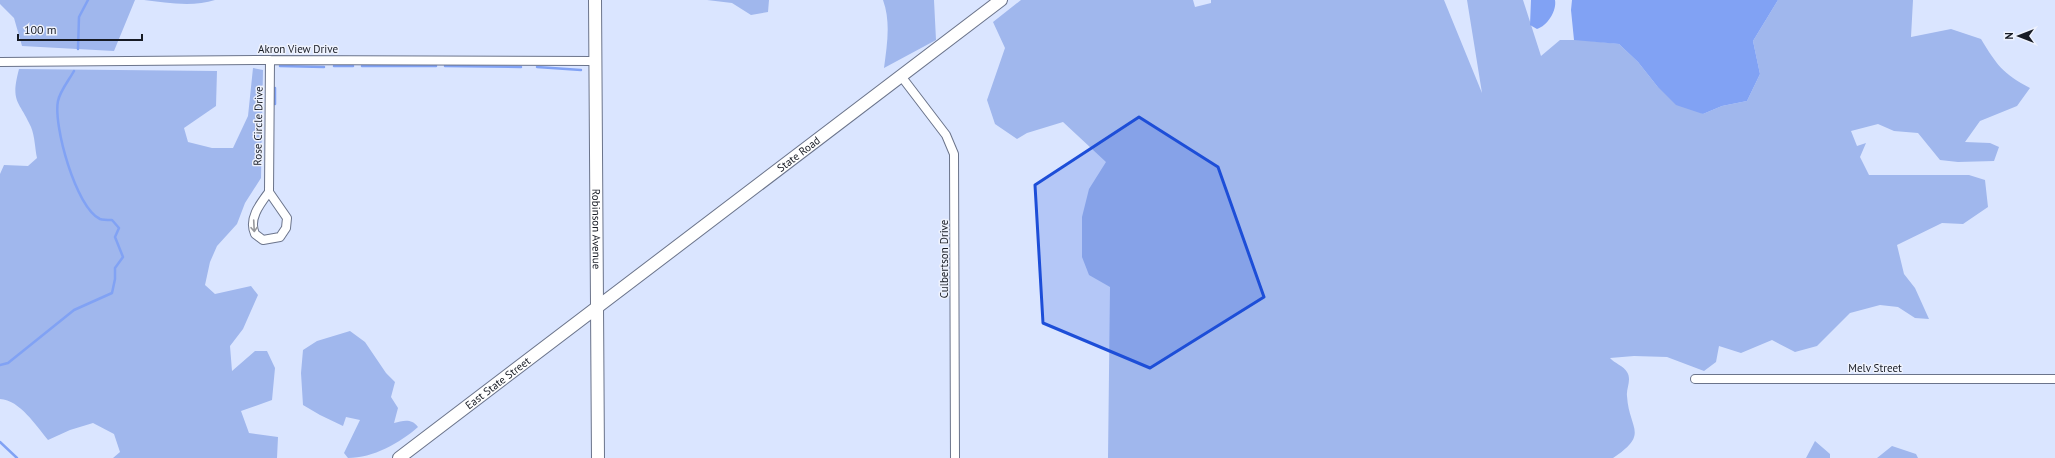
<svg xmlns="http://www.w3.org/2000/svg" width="2055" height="458" font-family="'PT Sans',sans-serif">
	<rect width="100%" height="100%" fill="#dae5ff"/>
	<path fill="#a0b7ed" d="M0,0H135L114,51L22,46L14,18L0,4Z
		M144,0H215C194,7 166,3 144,0Z
		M707,0H769L768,12L751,15L732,3Z
		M883,0H934L936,40L884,68C887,45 891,22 883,0Z
		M1021,0H1193L1195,7L1211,3V0H1444L1482,93L1467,0H1523L1541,56L1560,40H1583L1619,44L1638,62L1657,86L1703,114L1722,106L1747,101L1760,74L1753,41L1778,0H1913L1911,37L1951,29L1981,39C1997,65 2002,73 2030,88L2017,106L1980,121L1965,142L1990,143L1999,147L1994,161L1958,162L1940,160L1918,133L1894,131L1878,124L1851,131L1857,146L1866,143L1860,157L1869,175H1969L1985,180L1988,207L1963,224L1942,223L1897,245L1904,274L1915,288L1929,319L1915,318L1898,307L1880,305L1850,313L1817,346L1795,352L1772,340L1741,353L1719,346L1716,362L1704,371L1667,357L1634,356L1610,358C1614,363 1624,366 1627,372C1632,380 1626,388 1627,396C1629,430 1650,433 1613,458H1108L1110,287L1089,275L1082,257V217L1089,189L1106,162L1063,122L1027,133L1017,139L995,124L987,100L1005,48L993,22Z
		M253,68L263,70L261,178L245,203L237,224L217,246L210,262L205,285L215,294L251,286L258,295L243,329L230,346L232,371L255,351H267L275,368L272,400L241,411L249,433L278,437L277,458H113L120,452L114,434L93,423L70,430L48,440C36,426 20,400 0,399V174L4,165L28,166L37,158C35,149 35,137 31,127C19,100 10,103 19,69L217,71L216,106L184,128L188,142L212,148H233L248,116Z
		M350,331L365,342L386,373L395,382L391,397L398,408L394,423C403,421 411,418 418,427C400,443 373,458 348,458L344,453L360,420L346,417L343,426L320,415L303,405L301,373L303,350L317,341Z
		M1815,441L1830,454V458H1806Z
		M1892,446L1916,454L1918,458H1877Z"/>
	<path fill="#81a2f4" d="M1531,0H1555C1557,11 1547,26 1537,29L1530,25Z
		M1572,0H1778L1753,41L1760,74L1747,101L1722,106L1703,114L1676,105L1657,86L1638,62L1619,44L1574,40L1571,10Z"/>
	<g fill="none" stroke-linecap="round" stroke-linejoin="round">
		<path stroke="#81a2f4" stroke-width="2.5" d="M78,49L79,17L88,0
			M280,66L324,67
			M334,66H353
			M362,66H436
			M445,66L521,67
			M537,67L581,70
			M275,88V104
			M0,365L8,363L74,310L112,293L115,279V268L123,257L115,237L119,228L112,220C108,220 103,220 100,219C76,208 53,125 58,101C60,91 69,80 74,71
			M0,442L17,458"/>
		<defs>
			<path id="street" d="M0,62L270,60L596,61
				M901,76L946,135L954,154L955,458
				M269,192C260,204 248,219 255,234L263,240L280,237L286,228L287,218L269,192L270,60
				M1695,379H2055"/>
			<g id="secondary">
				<path id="s1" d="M595,0L598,458"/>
				<path id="s2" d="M399,458L1001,0"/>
			</g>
		</defs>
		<use href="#street" stroke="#6b748b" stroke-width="10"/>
		<use href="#secondary" stroke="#6b748b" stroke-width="14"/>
		<use href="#street" stroke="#fff" stroke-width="8"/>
		<use href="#secondary" stroke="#fff" stroke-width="12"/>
	</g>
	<defs><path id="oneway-shaft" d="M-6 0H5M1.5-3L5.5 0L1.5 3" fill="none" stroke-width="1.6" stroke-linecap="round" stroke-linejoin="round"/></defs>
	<use stroke="#97989c" href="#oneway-shaft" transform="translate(254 226) rotate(87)"/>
	<path fill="#1d4ed8" fill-opacity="0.2" stroke="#1d4ed8" stroke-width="3" stroke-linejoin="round" d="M1139,117L1218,167L1264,297L1150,368L1043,323L1035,185Z"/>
	<g text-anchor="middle" stroke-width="3" stroke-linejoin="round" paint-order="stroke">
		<g font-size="11" fill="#171b24" stroke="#eef2fd">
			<text x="298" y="53">Akron View Drive</text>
			<text transform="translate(258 126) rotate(-89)" y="4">Rose Circle Drive</text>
			<text dy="4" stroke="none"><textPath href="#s2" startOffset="502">State Road</textPath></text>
			<text dy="4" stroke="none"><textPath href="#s1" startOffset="229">Robinson Avenue</textPath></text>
			<text transform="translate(944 259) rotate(-90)" y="4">Culbertson Drive</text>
			<text x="1875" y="372">Melv Street</text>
			<text dy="4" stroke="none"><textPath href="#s2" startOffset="124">East State Street</textPath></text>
		</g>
	</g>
	<g transform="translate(2019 36) rotate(270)" stroke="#eef2fd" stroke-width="3" paint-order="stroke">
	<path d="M0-3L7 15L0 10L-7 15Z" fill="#171b24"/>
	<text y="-6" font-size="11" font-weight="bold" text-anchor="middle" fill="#171b24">N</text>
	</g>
	<path d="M18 34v6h124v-6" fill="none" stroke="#171b24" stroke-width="2"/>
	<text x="24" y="34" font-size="12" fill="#171b24" stroke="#eef2fd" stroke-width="3" paint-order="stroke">100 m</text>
</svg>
